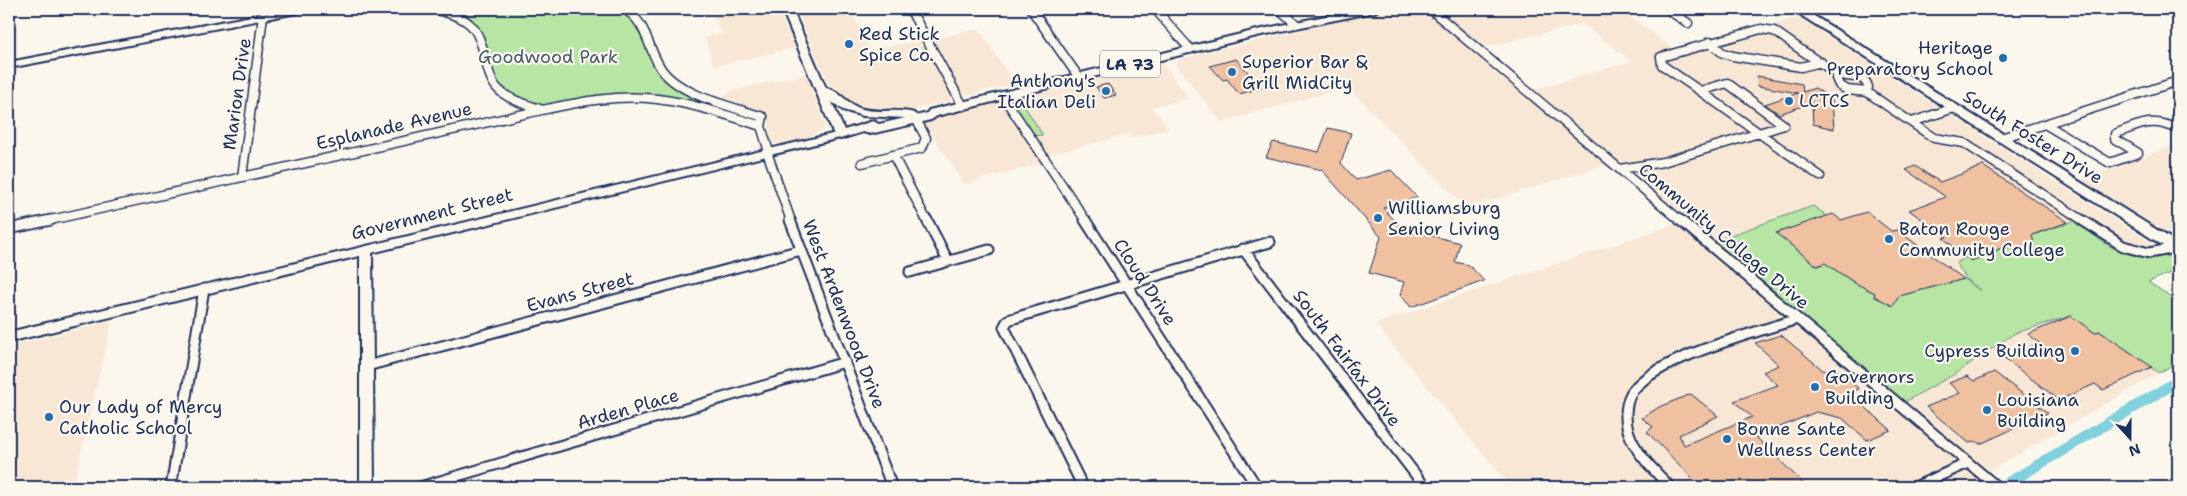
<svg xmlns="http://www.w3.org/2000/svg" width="2187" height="496" font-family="'Shantell Sans',sans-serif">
	<rect width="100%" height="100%" fill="#fbf7ec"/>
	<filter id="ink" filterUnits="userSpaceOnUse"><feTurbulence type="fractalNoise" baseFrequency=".02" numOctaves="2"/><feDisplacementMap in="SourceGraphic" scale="10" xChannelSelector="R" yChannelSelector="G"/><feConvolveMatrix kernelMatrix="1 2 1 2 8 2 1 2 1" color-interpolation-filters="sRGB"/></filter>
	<g filter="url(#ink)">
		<path fill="#f8e7d5" d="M709,9H778L795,48L714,66L704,37L722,33Z
			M796,9H850L871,50L922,40L953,94L950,101L907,111L888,112L853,106L833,94Z
			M1388,9H1430L1528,92L1632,61L1582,24L1483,48L1436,9H1620L1675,50L1761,29L1798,17L2178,260V270L2148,282L2178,301V362L1982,475L1997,487H1511L1375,324L1682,222L1612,163L1466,208L1348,87L1221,122L1175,64L1180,59Z
			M979,29L1015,84L970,95L962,93L931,39Z
			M1162,62L1189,98L1152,107L1168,128L1133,138L1130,134L1048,155L1014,104L1017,99Z
			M806,74L826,126L818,133L800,140L782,144L775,143L771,140L767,117L721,98L734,90Z
			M993,102L1004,106L1043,163L965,184L922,120Z
			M2178,144V232L2171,235L2081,180Z
			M112,321L73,487H9V346Z"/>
		<path fill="#b6e5a4" stroke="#688a81" d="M445,9H611L621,10L634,18L663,75L757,118L752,120C724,112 694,99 664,97C622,93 548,119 511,96C473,71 506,23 445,9Z
			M1019,98L1043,135L1035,136L1014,104L1015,100Z
			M1813,206L1827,216L1777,234L1817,266L1825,263L1855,283L1875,293L1874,297L1893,305L1899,296L1964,279L1981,291L1967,280L1956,263L1967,257L1971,261L2004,247L2029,249L2034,244L2030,236L2077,220C2105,248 2130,262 2171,255L2178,260V270L2148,282L2178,301V362L2159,373L2099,331L2095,333L2071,316L2015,333L1953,375L1899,405L1708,243Z"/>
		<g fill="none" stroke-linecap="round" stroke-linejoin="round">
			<path stroke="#81d0de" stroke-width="11" d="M2008,483L2178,381"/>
		</g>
		<path fill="#f0c1a0" stroke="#1b2f5e" d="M1236,59L1262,88L1239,94L1227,79L1223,80L1210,66Z
			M1757,76L1802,84L1803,92L1815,88L1832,99L1834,129L1813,124L1812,103L1779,114L1765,104L1798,93L1758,86Z
			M1108,84L1116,95L1104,98L1096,87Z
			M1328,128L1351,133L1341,163L1356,180L1391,170L1417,197L1383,208L1402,228L1460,243L1455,262L1469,265L1484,281L1411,307L1400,295L1404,282L1369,273L1381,237L1322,170L1266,157L1273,142L1319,152Z
			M1915,166L1940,182L1983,166L2068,222L2032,235L2034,244L2029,249L2004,247L1971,261L1943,238L1947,237L1909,210L1946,197L1906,170Z
			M1867,212L1891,231L1897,230L1964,279L1899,296L1893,306L1874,296L1875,293L1855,283L1825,263L1817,266L1776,233L1833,214L1841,220Z
			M2071,316L2095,333L2099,331L2152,367L2103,390L2095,384L2059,400L2004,358L2039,343L2028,334Z
			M1781,335L1824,371L1833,367L1859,389L1849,393L1891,430L1867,440L1842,418L1816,412L1756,437L1807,487H1701L1647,432L1653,427L1642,418L1659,407L1691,394L1718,416L1679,435L1684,445L1752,417L1734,401L1778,385L1763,372L1779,365L1755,343Z
			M1994,372L2048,413L1980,444L1975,441L1969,443L1926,407L1960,393L1949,383L1967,376L1974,381Z"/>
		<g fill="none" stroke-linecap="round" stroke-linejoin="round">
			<defs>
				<path id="minor-far1" d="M434,9C471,19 477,24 486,61C488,70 490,79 496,87C506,99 525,104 540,109
					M624,9C648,22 647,49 662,70C681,96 734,107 763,117L761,126
					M910,9L963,106
					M1031,9L1078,76
					M1155,9L1190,49
					M1279,9L1296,24
					M1430,9L1681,221
					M1671,12L1688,23
					M1671,12L1685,9
					M1709,42L1723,53L1733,56L1801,67L1821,62
					M1841,75L1836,78L1839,85L1847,90L1867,92L1934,138L1964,143L2084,221
					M1727,83L1784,125L1759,133L1700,91Z
					M1700,91L1662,65L1661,57L1761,29L1774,31C1795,45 1816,62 1839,74C1849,79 1865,73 1868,87L1867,92
					M1003,96L1086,221
					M1912,122L1954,108
					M2045,124L2110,163L2138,153L2115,139V134C2140,124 2152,117 2178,129
					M2001,138L2178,81
					M767,152L791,221
					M893,155L927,221
					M862,163L922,148L926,138L916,119
					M1620,169L1663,162L1759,133L1820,176
					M242,177L263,16
					M46,221L542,110C579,102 618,94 657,99C692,103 727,115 761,126L769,152"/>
				<path id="minor" d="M790,220L892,487
					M927,220L948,261
					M1085,220L1257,487
					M1680,220L1997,487
					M2082,220L2123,246L2149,253L2176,248
					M9,229L51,220
					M1243,249L1425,487
					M910,272L989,250
					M367,366L801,250
					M171,487L204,289
					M420,487L845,362
					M1083,487L1004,327L1008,320L1270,242
					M1670,487C1655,471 1636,454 1629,433C1624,420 1625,400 1634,389C1662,356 1755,333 1797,319
					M1915,487L1968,463"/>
				<path id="tertiary" d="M289,9H306L302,12L9,68V62Z
					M366,246L372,250L374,487H360V250Z"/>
				<path id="secondary" d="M840,132L846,135L844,137L9,342V332Z"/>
				<path id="primary" d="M782,9H792L826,88C837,89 847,103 859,108C877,114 896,108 914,113L916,116L927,113L929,110L1257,30L1360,9H1380L1375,12L1257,36L937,116L931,120L870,134L863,132L840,139L834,135ZM832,102L843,110L863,116L905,118L879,124L873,121L844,130Z
					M1791,9H1803L2178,243V254L2173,252Z"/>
			</defs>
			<use href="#minor-far1" stroke="#1b2f5e" stroke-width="11"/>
			<use href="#minor" stroke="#1b2f5e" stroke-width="13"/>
			<use href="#tertiary" stroke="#1b2f5e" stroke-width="4"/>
			<use href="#secondary" stroke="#1b2f5e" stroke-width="4"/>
			<use href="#primary" stroke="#1b2f5e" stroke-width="4"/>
			<use href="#minor-far1" stroke="#fbf7ec" stroke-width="8"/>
			<use href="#minor" stroke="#fbf7ec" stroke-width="9"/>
			<use href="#tertiary" fill="#fbf7ec" fill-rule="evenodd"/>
			<use href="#secondary" fill="#fbf7ec" fill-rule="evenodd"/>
			<use href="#primary" fill="#fbf7ec" fill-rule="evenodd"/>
		</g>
	</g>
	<g fill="#1f6fb2" stroke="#fbf7ec" stroke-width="2">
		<circle cx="849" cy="44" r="5"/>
		<circle cx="2003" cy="58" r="5"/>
		<circle cx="1232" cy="72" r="5"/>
		<circle cx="1106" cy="91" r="5"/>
		<circle cx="1789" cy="101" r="5"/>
		<circle cx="1378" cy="218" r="5"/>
		<circle cx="1889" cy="239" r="5"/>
		<circle cx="2075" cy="351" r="5"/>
		<circle cx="1815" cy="387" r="5"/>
		<circle cx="1987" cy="410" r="5"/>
		<circle cx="49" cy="417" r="5"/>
		<circle cx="1727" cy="439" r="5"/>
	</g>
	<g text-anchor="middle" stroke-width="4.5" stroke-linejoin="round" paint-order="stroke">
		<rect fill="#fbf7ec" stroke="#5e6b89" stroke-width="1" x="1100" y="50.5" width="60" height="27" rx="4"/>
		<g font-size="16" font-weight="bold" fill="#1b2f5e">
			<text x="1130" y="70">LA 73</text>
		</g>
		<g font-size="18" fill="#1b2f5e" stroke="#fbf7ec" text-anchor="start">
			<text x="859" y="40">Red Stick<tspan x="859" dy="21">Spice Co.</tspan></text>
			<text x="1993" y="54" text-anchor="end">Heritage<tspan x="1993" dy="21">Preparatory School</tspan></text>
			<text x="1242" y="68">Superior Bar &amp;<tspan x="1242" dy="21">Grill MidCity</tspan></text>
			<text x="1096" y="87" text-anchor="end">Anthony's<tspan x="1096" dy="21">Italian Deli</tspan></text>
			<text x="1799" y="107">LCTCS</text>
			<text x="1388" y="214">Williamsburg<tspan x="1388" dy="21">Senior Living</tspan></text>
			<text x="1899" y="235">Baton Rouge<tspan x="1899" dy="21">Community College</tspan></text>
			<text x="2065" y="357" text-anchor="end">Cypress Building</text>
			<text x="1825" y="383">Governors<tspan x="1825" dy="21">Building</tspan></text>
			<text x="1997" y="406">Louisiana<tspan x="1997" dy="21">Building</tspan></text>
			<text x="59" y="413">Our Lady of Mercy<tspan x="59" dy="21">Catholic School</tspan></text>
			<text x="1737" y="435">Bonne Sante<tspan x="1737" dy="21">Wellness Center</tspan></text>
		</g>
		<g font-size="18" fill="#425c70" stroke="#fbf7ec">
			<text x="548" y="63">Goodwood Park</text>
		</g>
		<g font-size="18" fill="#1b2f5e" stroke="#fbf7ec">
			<text transform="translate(237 94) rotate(-82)" y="6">Marion Drive</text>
			<text transform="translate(394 126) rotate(-13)" y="6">Esplanade Avenue</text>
			<text transform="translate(2033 137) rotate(32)" y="6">South Foster Drive</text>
			<text transform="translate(432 214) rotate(-14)" y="6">Government Street</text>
			<text transform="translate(1724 236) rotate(40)" y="6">Community College Drive</text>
			<text transform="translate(1145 282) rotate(57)" y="6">Cloud Drive</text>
			<text transform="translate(580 292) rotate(-15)" y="6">Evans Street</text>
			<text transform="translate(844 314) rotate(69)" y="6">West Ardenwood Drive</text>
			<text transform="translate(1347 358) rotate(53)" y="6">South Fairfax Drive</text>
			<text transform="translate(628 409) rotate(-16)" y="6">Arden Place</text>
		</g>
	</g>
	<rect width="2187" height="496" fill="none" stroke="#fbf7ec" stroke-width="30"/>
	<rect x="15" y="15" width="2157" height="466" fill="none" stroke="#1b2f5e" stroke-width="2" filter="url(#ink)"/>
	<g transform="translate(2130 438) rotate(159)" stroke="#fbf7ec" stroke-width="4" paint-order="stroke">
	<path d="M0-4L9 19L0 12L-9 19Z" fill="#1b2f5e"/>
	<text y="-8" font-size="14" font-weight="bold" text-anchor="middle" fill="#1b2f5e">N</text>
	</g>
</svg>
